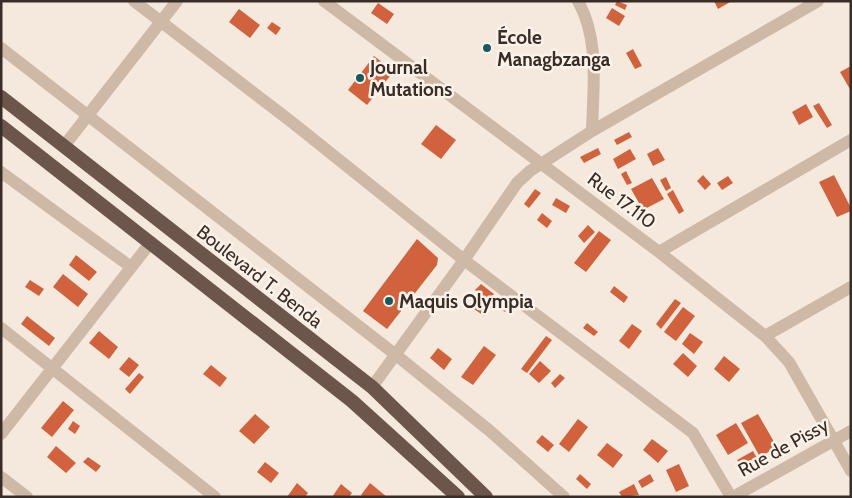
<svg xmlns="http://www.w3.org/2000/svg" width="852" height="498" font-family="Cabin,sans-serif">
	<rect width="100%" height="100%" fill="#f4e9dc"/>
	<path fill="#d0623e" d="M617,1L627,5L625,10L615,5Z
		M714,1H732L718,9Z
		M378,3L394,14L387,24L371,13Z
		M612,8L625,16L619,26L606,18Z
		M239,9L260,25L250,38L229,22Z
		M272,22L281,28L276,35L267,28Z
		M633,49L642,66L635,69L626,53Z
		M374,56L394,71L367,105L348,90Z
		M851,66V91L840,72Z
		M819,103L832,125L827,128L813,106Z
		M806,104L813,117L799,125L792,112Z
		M436,125L456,140L441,159L421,144Z
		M629,132L632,137L617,145L614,140Z
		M598,148L601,154L584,163L580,157Z
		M658,148L665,160L653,166L647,154Z
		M630,149L636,159L618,169L613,159Z
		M626,171L632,183L627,185L621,174Z
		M703,175L711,184L705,190L697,181Z
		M834,175L851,208V211L837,217L819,182Z
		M728,176L733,183L722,190L717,183Z
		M666,177L671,188L666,191L660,180Z
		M652,178L664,199L643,210L631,189Z
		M535,189L541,193L529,208L524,204Z
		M673,190L684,211L679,214L667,194Z
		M556,198L570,206L566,213L552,205Z
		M542,213L552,221L547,228L537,220Z
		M588,225L595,232L584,243L578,236Z
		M599,231L611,240L586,272L574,263Z
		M417,239L438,258L437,265L387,329L363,311Z
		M76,255L97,272L89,281L69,265Z
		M63,274L88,294L78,307L53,287Z
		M30,280L44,289L39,296L25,287Z
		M481,284L494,294L488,301L475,290Z
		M614,286L628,297L624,303L610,292Z
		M675,299L681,303L661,329L656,324Z
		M499,300L508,307L505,312L495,304Z
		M477,304L487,311L484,316L474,309Z
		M683,307L695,316L676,341L664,332Z
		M27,316L55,338L49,346L21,324Z
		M587,323L598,332L594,336L583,328Z
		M632,324L642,331L629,349L619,341Z
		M99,331L118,347L109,359L89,343Z
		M690,333L703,342L694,354L682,344Z
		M546,336L552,340L527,373L521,369Z
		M484,346L496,355L473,385L461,377Z
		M438,348L452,359L444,370L430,358Z
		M683,353L697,366L688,377L673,364Z
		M724,356L740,369L729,382L714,369Z
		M129,357L139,365L129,377L119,369Z
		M540,361L551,371L539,383L529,374Z
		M211,365L227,378L220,387L203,374Z
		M139,373L144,377L130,394L125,389Z
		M560,374L565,378L555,388L551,383Z
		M63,401L74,410L52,437L41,428Z
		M255,414L270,427L254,444L239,431Z
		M758,414L777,447L760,457L741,423Z
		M578,419L588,427L569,452L559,444Z
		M73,421L80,426L75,434L68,429Z
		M736,423L748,443L728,455L716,435Z
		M542,435L554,445L548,452L536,442Z
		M652,439L668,451L658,463L643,450Z
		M607,443L623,455L613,468L597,455Z
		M56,446L76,463L66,473L47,457Z
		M753,451L757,458L742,467L737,460Z
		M88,457L101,466L96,472L83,462Z
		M265,462L279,473L271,483L257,472Z
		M679,464L689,486L676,492L666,470Z
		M580,474L591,484L587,489L576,479Z
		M650,474L654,481L642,488L638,481Z
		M297,483L308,493L305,497H287Z
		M370,483L387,497H363L361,495Z
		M341,484L352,493L349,497H332Z
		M634,484L639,495L622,497L619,492Z"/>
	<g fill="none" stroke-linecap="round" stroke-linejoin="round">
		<path stroke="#ceb9a6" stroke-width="12" d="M134,1L293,123L464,260L693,433L731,497
			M324,1L659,252L765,336L789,362L851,471
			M578,1C600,40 593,88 592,131
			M1,48L396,355L490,431L564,497
			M64,146L177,1
			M1,172L131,267
			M659,252L851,140
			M1,328L215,497
			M765,336L851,287
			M372,387L464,260L517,183L530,171L592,131L818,1
			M1,434L151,242
			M1,477L27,497"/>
		<path stroke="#ceb9a6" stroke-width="12" d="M733,497L851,431"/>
		<path stroke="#6c564b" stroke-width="14" d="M1,97L372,387L486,497
			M1,126L352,401L458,497"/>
	</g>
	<g fill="#195a5f" stroke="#fbf3e9" stroke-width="2">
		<circle cx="487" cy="48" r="5"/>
		<circle cx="360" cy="78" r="5"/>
		<circle cx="389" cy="301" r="5"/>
	</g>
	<g text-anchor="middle" stroke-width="5" stroke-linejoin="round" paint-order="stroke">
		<g font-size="19" font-weight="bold" fill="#392d28" stroke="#fbf3e9" text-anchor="start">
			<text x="497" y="44">École<tspan x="497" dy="22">Managbzanga</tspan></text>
			<text x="370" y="74">Journal<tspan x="370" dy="22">Mutations</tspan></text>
			<text x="399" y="308">Maquis Olympia</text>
		</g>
		<g font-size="19" fill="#392d28" stroke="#fbf3e9">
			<text transform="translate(622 200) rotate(37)" y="7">Rue 17.110</text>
			<text transform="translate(260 276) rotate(38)" y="7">Boulevard T. Benda</text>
			<text transform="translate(783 447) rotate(-29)" y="7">Rue de Pissy</text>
		</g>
	</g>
	<rect width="852" height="498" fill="none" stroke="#392d28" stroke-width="5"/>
</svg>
